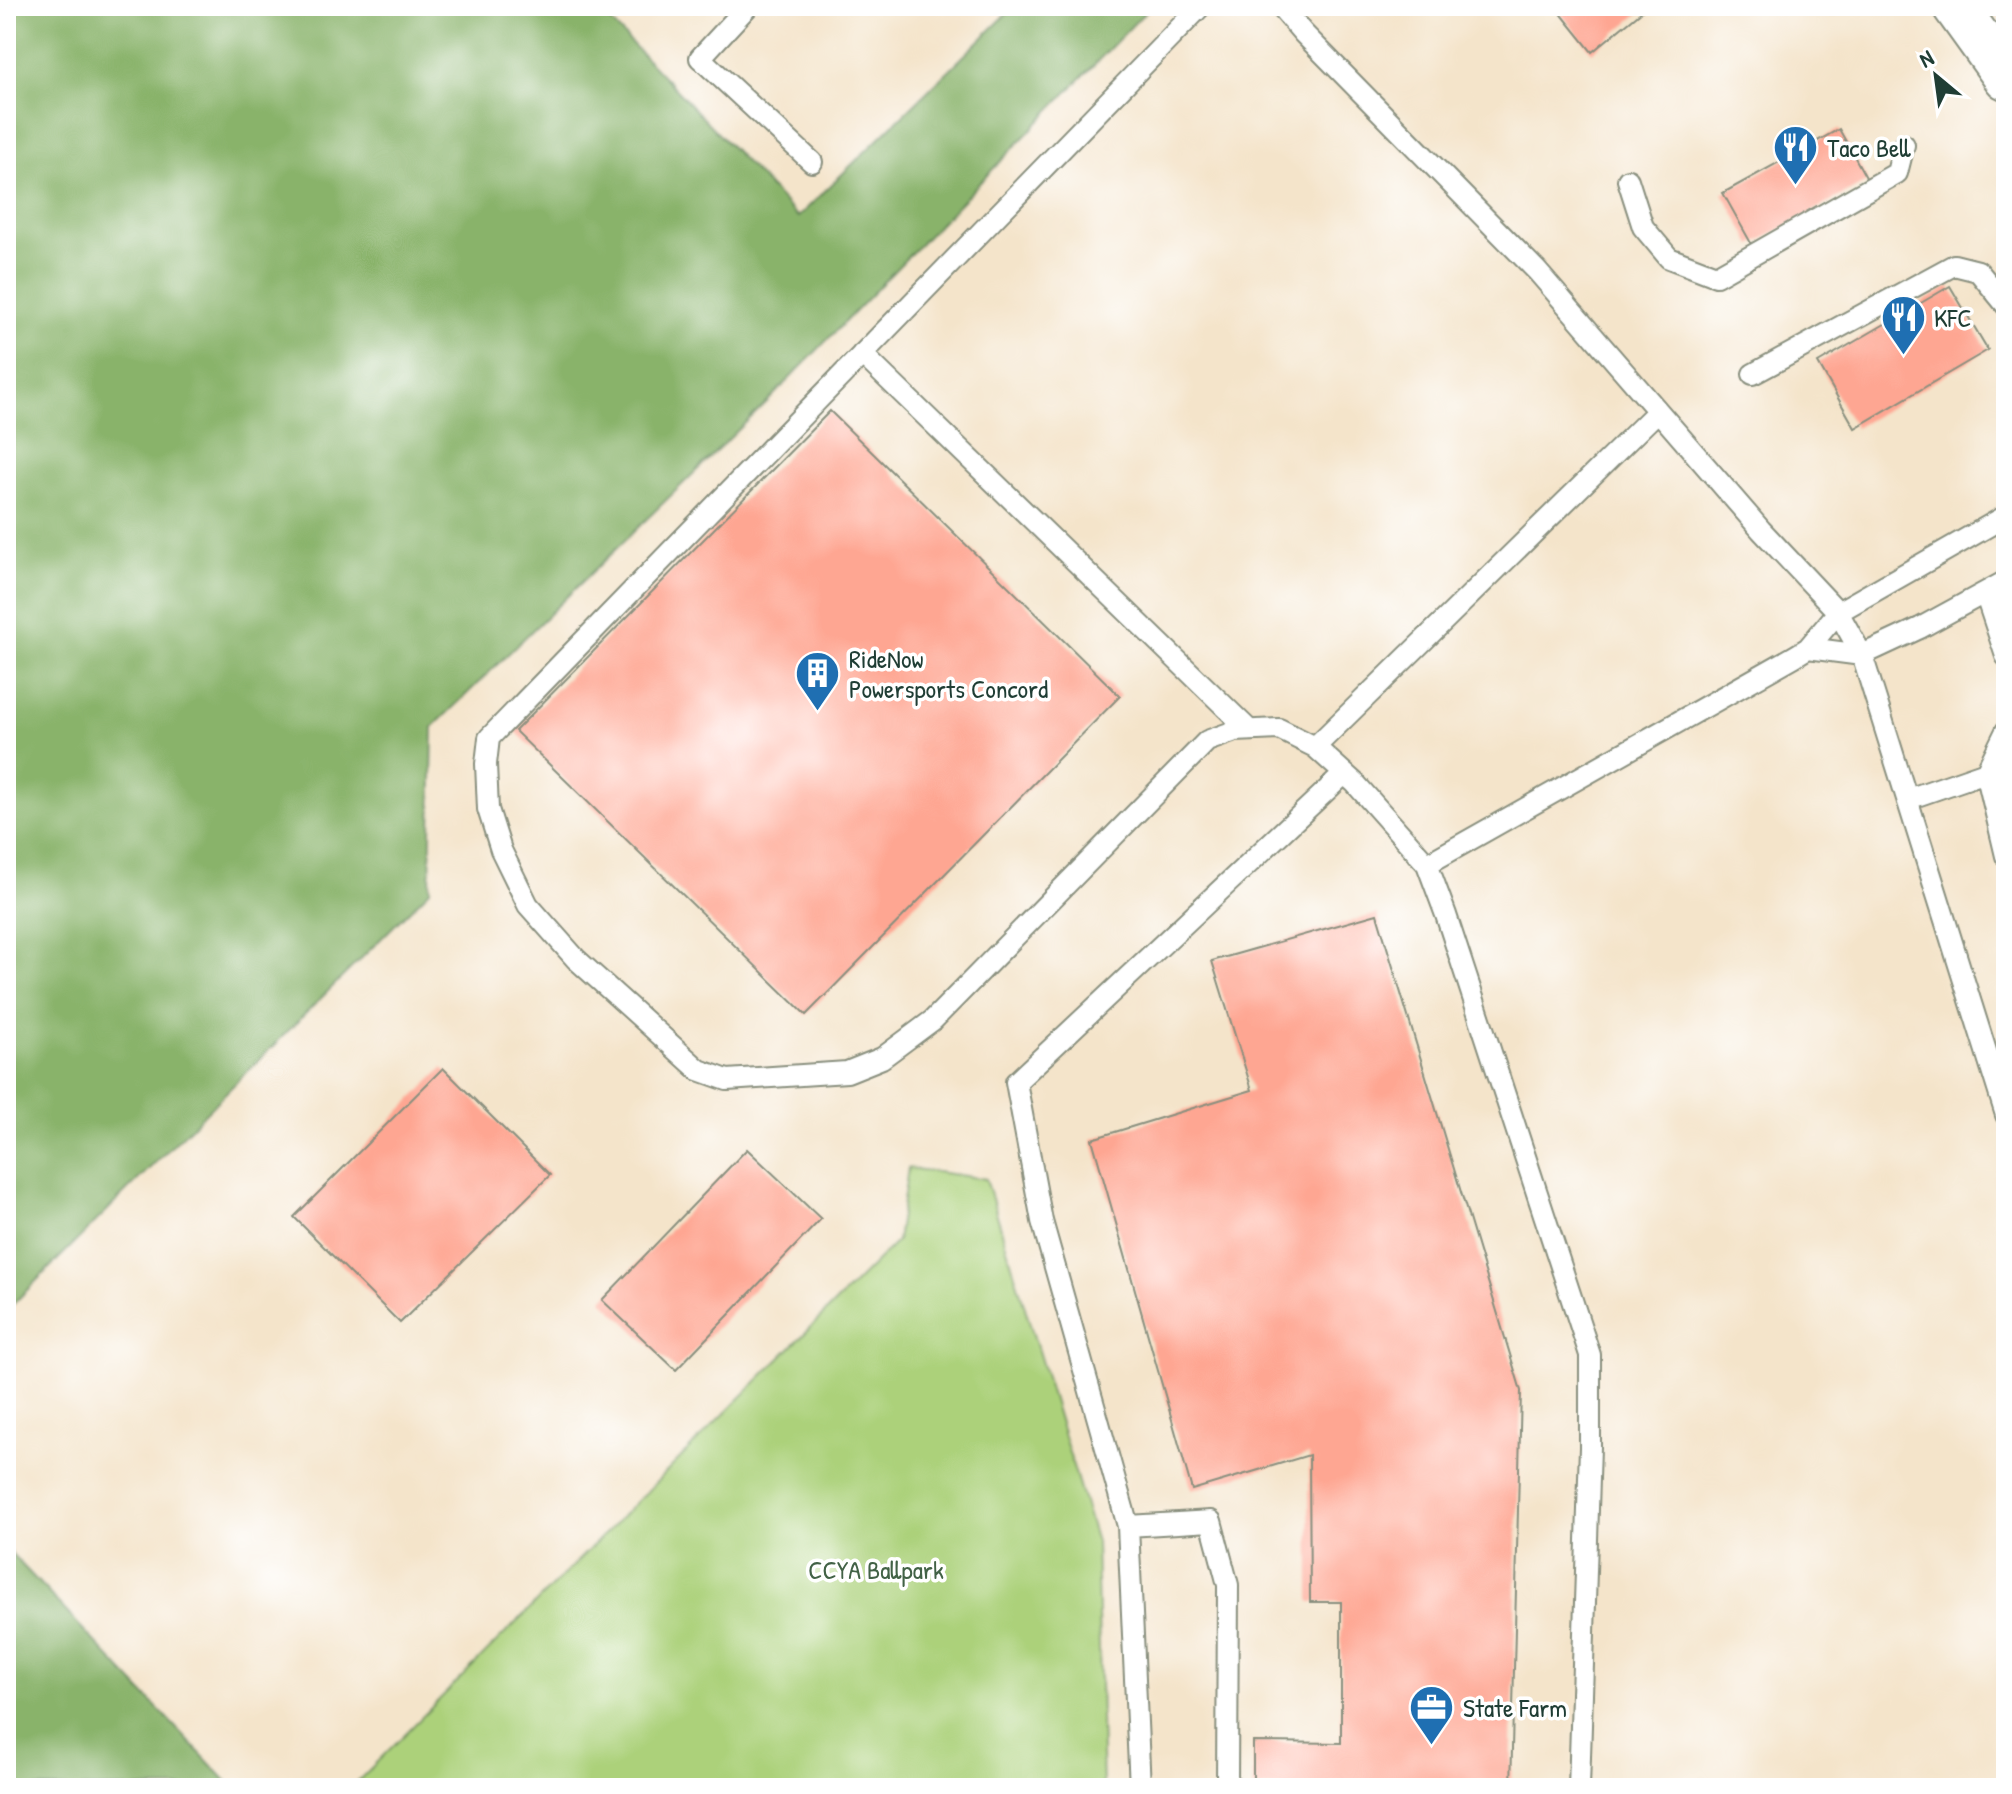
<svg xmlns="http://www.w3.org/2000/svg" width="2012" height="1794" font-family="'Patrick Hand',sans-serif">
	<rect width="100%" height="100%" fill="#fff"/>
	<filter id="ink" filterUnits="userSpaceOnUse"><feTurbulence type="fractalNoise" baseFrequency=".0125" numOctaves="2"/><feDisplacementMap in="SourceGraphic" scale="16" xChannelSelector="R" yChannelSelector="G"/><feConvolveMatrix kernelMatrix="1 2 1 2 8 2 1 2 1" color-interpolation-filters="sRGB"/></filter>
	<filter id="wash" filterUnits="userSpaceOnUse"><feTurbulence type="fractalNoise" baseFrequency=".006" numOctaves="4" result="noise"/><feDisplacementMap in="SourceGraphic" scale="32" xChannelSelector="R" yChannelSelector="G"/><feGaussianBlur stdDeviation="1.8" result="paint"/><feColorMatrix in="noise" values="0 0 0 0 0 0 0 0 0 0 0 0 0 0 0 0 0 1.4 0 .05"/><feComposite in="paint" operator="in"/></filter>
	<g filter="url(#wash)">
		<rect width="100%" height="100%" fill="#f4e4ca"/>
		<path fill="#acd17a" stroke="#668757" stroke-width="2" d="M908,1168L986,1179L1096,1542L1103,1788H351L897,1241Z"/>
		<path fill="#89b36a" stroke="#54784f" stroke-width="2" d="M6,6H596L798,217L1015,6H1151L768,401L433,727L430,890L6,1311Z
			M6,1548L233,1788H6Z"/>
		<g id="blocks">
			<path fill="#fea692" d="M1555,6H1648L1592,52Z
				M1839,129L1868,181L1752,245L1723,193Z
				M1950,286L1988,350L1855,428L1818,363Z
				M830,411L1120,696L806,1015L515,731Z
				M1377,914L1521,1391L1511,1788H1253V1742L1341,1743V1602H1310L1309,1455L1192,1490L1092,1139L1252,1090L1212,961Z
				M443,1068L550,1175L400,1323L294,1217Z
				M747,1149L821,1219L676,1370L602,1300Z"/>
		</g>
	</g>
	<g filter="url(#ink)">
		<use href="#blocks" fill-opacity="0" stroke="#8a907f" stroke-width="2"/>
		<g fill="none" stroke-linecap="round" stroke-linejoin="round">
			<defs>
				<path id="lane" d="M748,6L700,58L812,162
					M1201,6L489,738L486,764L488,809L501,850L528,905L576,959L699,1070L727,1080L847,1072L882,1058L933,1020L1207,741L1235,731L1279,729L1315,747L1355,783L1427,864L1446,915L1590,1355V1447L1579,1788
					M1280,6L1303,33L1537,271L1761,530L1838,612L1862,655L2006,1115
					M1628,180L1643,227L1669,258L1716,276L1897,173L1904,145
					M862,354L1249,730
					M1753,374L1954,265L1978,271L2006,305
					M1985,593L2006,656
					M1808,648L1862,655L1920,628L2006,581
					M1315,747L1657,412
					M1986,772L2006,856
					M1908,799L1986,772L2006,731
					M1427,864L1795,656L1808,648L1838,612L2006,516
					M1128,1526L1211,1521L1228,1585L1227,1788
					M1140,1788L1128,1526L1042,1221L1016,1082L1344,774"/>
				<path id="highway" d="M1955,6L2006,77"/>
			</defs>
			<use href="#lane" stroke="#8a907f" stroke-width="24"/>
			<use href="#highway" stroke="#8a907f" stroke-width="48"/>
			<use href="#lane" stroke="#fff" stroke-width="20"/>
			<use href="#highway" stroke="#fff" stroke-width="44"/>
		</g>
	</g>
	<defs>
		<symbol id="restaurant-pin" viewBox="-11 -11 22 30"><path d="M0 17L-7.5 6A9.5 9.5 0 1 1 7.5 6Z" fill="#1f6fb2" stroke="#fff"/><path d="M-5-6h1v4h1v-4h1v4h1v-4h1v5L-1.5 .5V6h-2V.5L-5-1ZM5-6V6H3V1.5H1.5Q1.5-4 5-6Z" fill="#fff"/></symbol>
		<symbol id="building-pin" viewBox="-11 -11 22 30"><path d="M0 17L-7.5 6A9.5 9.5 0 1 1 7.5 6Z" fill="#1f6fb2" stroke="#fff"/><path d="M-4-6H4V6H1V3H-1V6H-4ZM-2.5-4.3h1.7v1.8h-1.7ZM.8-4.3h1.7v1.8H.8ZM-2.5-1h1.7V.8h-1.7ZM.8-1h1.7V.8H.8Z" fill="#fff"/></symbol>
		<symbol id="office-pin" viewBox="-11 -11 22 30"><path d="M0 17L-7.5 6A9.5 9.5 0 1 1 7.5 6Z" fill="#1f6fb2" stroke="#fff"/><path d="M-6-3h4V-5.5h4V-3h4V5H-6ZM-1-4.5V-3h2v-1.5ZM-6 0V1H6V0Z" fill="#fff"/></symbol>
	</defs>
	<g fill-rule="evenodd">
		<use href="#restaurant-pin" x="1770" y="122" width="51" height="69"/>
		<use href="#restaurant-pin" x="1878" y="292" width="51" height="69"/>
		<use href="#building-pin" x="792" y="648" width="51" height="69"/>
		<use href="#office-pin" x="1406" y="1682" width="51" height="69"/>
	</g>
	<g text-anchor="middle" stroke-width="7" stroke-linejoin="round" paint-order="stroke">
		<g font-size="26" fill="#1f3d34" stroke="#fff" text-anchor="start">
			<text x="1827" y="157">Taco Bell</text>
			<text x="1934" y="327">KFC</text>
			<text x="849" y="668">RideNow<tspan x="849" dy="30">Powersports Concord</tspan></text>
			<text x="1463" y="1717">State Farm</text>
		</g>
		<g font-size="26" fill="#426246" stroke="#fff">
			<text x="876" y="1579">CCYA Ballpark</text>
		</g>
	</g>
	<rect width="2012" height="1794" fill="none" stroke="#fff" stroke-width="32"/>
	<g transform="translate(1936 76) rotate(331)" stroke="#ffffff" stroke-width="6" paint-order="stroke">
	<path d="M0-6L14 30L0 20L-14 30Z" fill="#1f3d34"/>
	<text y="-12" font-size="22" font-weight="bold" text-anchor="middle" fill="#1f3d34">N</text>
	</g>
</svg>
